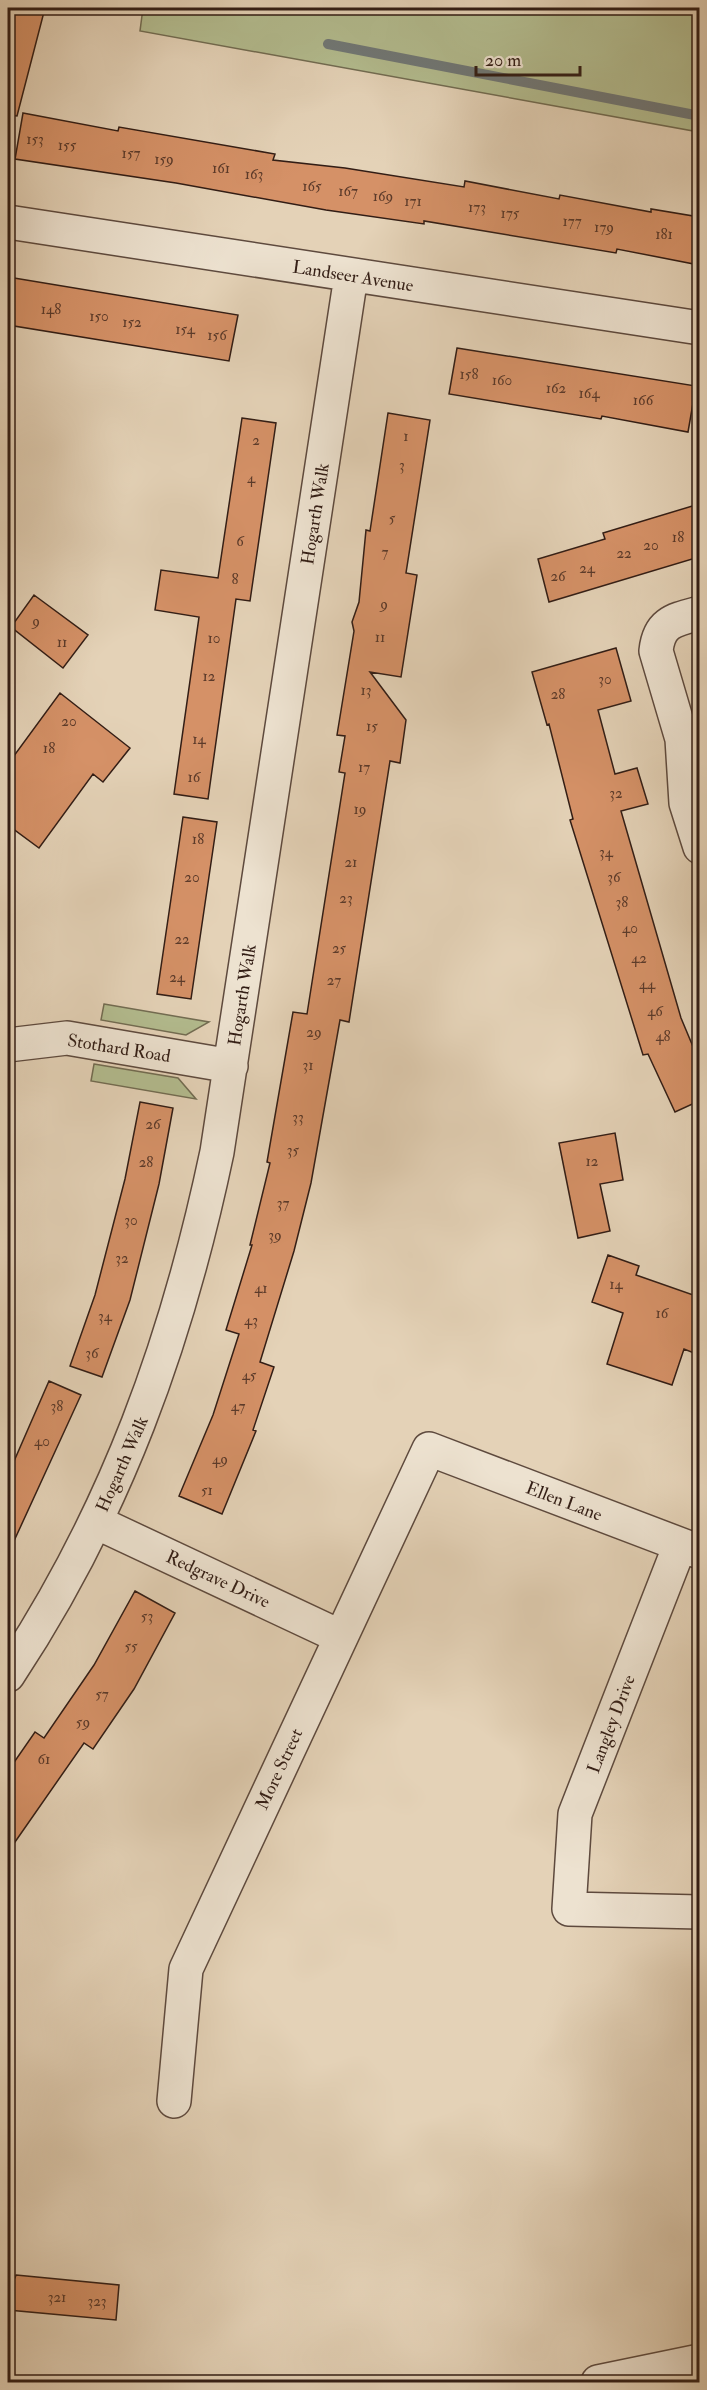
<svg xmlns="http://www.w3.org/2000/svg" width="707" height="2390" font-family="'IM FELL Double Pica',serif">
	<rect width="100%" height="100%" fill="#e4d2b7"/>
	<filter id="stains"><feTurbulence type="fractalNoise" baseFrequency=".00333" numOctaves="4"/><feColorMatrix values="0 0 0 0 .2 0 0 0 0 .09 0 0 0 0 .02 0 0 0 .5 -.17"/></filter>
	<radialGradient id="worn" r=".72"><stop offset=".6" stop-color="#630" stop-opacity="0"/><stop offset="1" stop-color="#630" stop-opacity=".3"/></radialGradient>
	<path fill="#b3bc8f" stroke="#726c52" stroke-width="1.5" d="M143,8H699V132L140,31Z
		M104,1004L209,1022L186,1035L101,1020Z
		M94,1064L178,1078L196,1099L91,1081Z"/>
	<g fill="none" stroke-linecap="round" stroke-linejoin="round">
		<path stroke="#707877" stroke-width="10" d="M328,44L700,116"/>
	</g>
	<path fill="#d59167" stroke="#321d15" stroke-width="1.5" d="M8,8H45L17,116L8,115Z
		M23,113L118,131L119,127L275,154L273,160L345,168L464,187L465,181L559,199L560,195L651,212V209L699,217V265L617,249L616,253L424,221V224L326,210L176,183L15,159Z
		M8,277L238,315L229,361L8,325Z
		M457,348L696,386L688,432L602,416L601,419L449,394Z
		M388,413L430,420L406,573L417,575L401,677L370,672L406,720L400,763L390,761L349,1022L340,1020L311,1183L294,1251L260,1362L274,1367L253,1430L256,1431L222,1514L179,1496L213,1415L239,1334L226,1330L252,1245H250L270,1163L267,1162L293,1012L307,1014L345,773L339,772L345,736L337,735L354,631L352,622L359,602L366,530L370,531Z
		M242,418L276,423L250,601L236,599L208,799L174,794L199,617L155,610L161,570L218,578Z
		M699,504V557L549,602L538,559L605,539L603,533Z
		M34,595L88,635L63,668L11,627Z
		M616,648L631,701L598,710L615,774L637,768L648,804L621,811L681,1018L699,1061V1101L675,1112L648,1054L643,1055L570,820L573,819L549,724L547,725L532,672Z
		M60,693L130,748L103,782L93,774L39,848L8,825V764Z
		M183,817L217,822L191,999L157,994Z
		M140,1102L173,1108L159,1184L130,1300L102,1377L70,1366L95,1295L125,1179Z
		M615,1133L623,1180L600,1184L610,1231L578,1238L559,1143Z
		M608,1255L639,1266L636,1275L699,1297V1355L684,1349L672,1385L607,1364L623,1313L592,1302Z
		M49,1381L81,1395L8,1554V1475Z
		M135,1591L175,1613L134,1689L93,1749L84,1743L8,1852V1771L35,1732L44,1738L94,1665Z
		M16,2275L119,2285L116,2320L8,2310V2277L15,2278Z"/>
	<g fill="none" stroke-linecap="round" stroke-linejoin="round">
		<defs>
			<path id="minor" d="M8,222L700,328
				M700,613C674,620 659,622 656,651L682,739L686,803L700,847
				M8,1045L67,1038L231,1066
				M96,1522L341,1637
				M680,1545L575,1814L569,1909L700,1912
				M8,1675C116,1512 177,1342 217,1152L351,276
				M174,2101L186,1969L429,1449L700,1552
				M598,2382L700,2361"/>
		</defs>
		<use href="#minor" stroke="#5e4a3e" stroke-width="36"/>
		<use href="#minor" stroke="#ede2d0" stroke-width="33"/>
	</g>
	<g text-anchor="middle" stroke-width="6" stroke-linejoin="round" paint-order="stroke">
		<g font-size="15" fill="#5b3a2a">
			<text x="35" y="144">153</text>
			<text x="67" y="150">155</text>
			<text x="131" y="158">157</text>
			<text x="164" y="164">159</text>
			<text x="221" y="173">161</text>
			<text x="254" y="179">163</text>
			<text x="312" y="191">165</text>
			<text x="348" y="196">167</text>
			<text x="383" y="201">169</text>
			<text x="413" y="206">171</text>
			<text x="477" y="212">173</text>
			<text x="510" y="218">175</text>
			<text x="572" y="226">177</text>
			<text x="604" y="232">179</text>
			<text x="664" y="239">181</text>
			<text x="51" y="314">148</text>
			<text x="99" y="321">150</text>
			<text x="132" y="327">152</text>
			<text x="185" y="334">154</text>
			<text x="217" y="340">156</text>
			<text x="469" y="379">158</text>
			<text x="502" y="385">160</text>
			<text x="556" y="393">162</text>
			<text x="589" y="398">164</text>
			<text x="643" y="405">166</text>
			<text x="406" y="441">1</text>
			<text x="256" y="445">2</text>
			<text x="402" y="470">3</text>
			<text x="251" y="483">4</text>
			<text x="392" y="523">5</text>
			<text x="678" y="542">18</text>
			<text x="240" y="546">6</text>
			<text x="651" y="550">20</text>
			<text x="385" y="557">7</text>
			<text x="624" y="558">22</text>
			<text x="587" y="573">24</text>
			<text x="558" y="581">26</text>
			<text x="235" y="584">8</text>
			<text x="384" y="609">9</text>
			<text x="36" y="626">9</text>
			<text x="380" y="642">11</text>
			<text x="214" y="643">10</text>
			<text x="62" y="647">11</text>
			<text x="209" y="681">12</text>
			<text x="605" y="684">30</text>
			<text x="366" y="695">13</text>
			<text x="558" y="699">28</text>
			<text x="69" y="726">20</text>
			<text x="372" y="731">15</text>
			<text x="199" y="744">14</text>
			<text x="49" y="753">18</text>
			<text x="364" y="772">17</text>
			<text x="194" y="782">16</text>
			<text x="616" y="798">32</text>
			<text x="360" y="814">19</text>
			<text x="198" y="844">18</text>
			<text x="606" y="857">34</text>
			<text x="351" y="867">21</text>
			<text x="192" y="882">20</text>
			<text x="614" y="882">36</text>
			<text x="346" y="903">23</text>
			<text x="622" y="907">38</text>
			<text x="630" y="933">40</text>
			<text x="182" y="944">22</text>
			<text x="339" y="953">25</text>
			<text x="639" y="963">42</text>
			<text x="177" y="982">24</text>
			<text x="334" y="985">27</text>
			<text x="647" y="989">44</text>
			<text x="655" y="1016">46</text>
			<text x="314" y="1037">29</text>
			<text x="663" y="1041">48</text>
			<text x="308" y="1070">31</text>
			<text x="298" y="1122">33</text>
			<text x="153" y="1129">26</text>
			<text x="293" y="1155">35</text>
			<text x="592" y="1166">12</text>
			<text x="146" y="1167">28</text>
			<text x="283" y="1208">37</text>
			<text x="131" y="1225">30</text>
			<text x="275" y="1240">39</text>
			<text x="122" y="1263">32</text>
			<text x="616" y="1289">14</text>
			<text x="261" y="1293">41</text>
			<text x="662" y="1318">16</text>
			<text x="105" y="1321">34</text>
			<text x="251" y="1325">43</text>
			<text x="92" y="1358">36</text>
			<text x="249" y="1380">45</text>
			<text x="57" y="1411">38</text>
			<text x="238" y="1411">47</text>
			<text x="42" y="1446">40</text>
			<text x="220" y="1464">49</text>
			<text x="207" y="1495">51</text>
			<text x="147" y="1621">53</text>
			<text x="131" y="1651">55</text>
			<text x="102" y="1699">57</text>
			<text x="83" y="1727">59</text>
			<text x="44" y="1764">61</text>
			<text x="57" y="2302">321</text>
			<text x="97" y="2306">323</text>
		</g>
		<g font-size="18" fill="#321d15" stroke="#ede2d0">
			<text transform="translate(353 276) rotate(9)" y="6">Landseer Avenue</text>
			<text transform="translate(315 514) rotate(-81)" y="6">Hogarth Walk</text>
			<text transform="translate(242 995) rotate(-81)" y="6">Hogarth Walk</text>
			<text transform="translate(119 1048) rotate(9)" y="6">Stothard Road</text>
			<text transform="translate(122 1464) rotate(-66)" y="6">Hogarth Walk</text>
			<text transform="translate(564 1501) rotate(21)" y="6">Ellen Lane</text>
			<text transform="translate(218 1579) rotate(25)" y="6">Redgrave Drive</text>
			<text transform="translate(611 1724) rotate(-69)" y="6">Langley Drive</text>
			<text transform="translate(279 1769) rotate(-65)" y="6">More Street</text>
		</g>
	</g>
	<rect width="707" height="2390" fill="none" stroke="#e4d2b7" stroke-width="30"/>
	<rect x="9" y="9" width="689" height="2372" fill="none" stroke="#321d15" stroke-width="3"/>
	<rect x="15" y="15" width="677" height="2360" fill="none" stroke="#321d15" stroke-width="1.5"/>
	<path d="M476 66v9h104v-9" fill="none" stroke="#321d15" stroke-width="3"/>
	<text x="485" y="66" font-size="18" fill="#321d15" stroke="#ede2d0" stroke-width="4.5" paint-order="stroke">20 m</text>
	<rect width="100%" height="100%" filter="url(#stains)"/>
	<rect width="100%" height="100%" fill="url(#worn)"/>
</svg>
